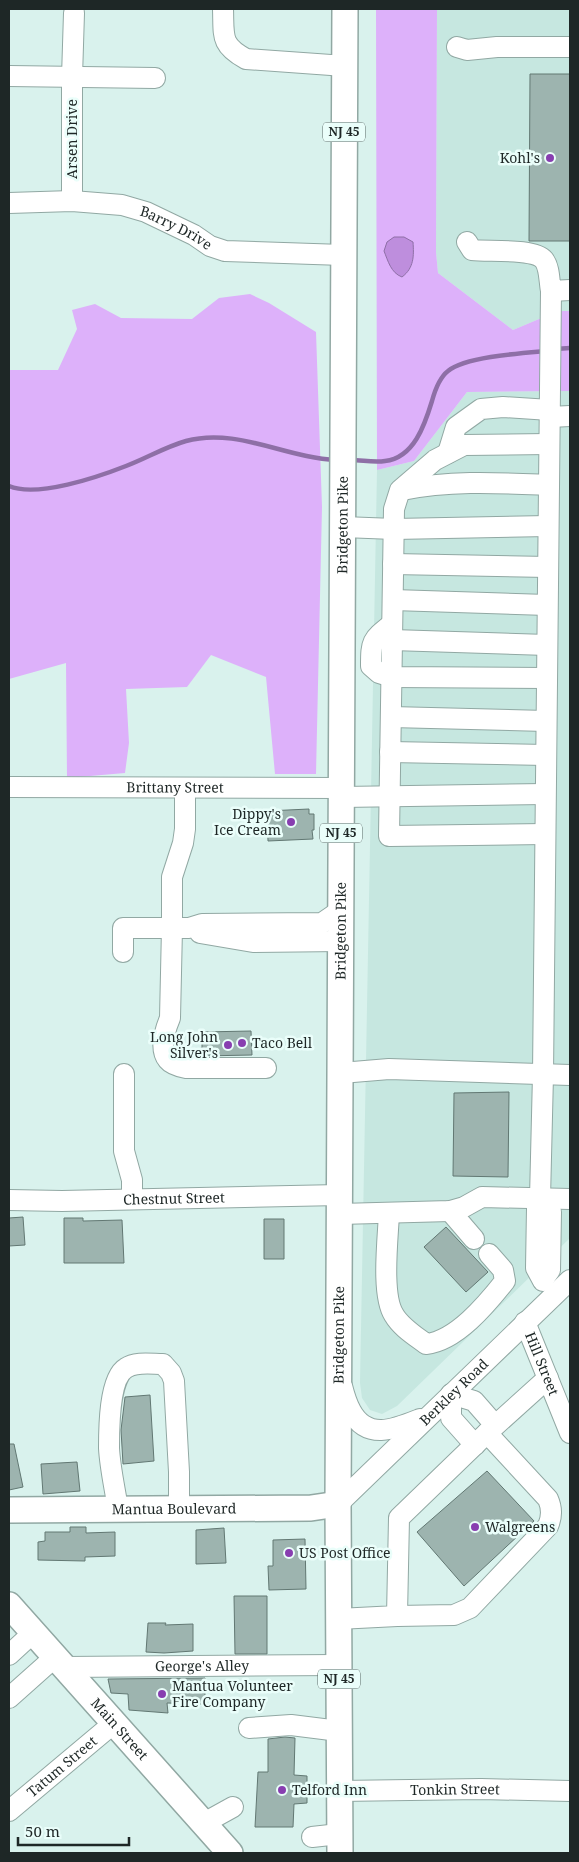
<svg xmlns="http://www.w3.org/2000/svg" width="579" height="1862" font-family="'Noto Serif',serif">
	<rect width="100%" height="100%" fill="#d9f2ed"/>
	<path fill="#c6e7e0" d="M437,9H570V311H558L513,330L438,273L436,252Z
		M570,391V1238L397,1406L382,1414L370,1410L362,1398L360,1383L377,470L414,461L467,392Z"/>
	<path fill="#ddb1fa" d="M376,9H437L436,252L438,273L513,330L558,311H570V391L467,392L414,461L377,470Z
		M250,294L269,303L316,332L322,507L316,774H275L266,677L211,655L187,687L126,689L129,743L125,773L67,778L66,663L9,679V370H58L77,329L72,310L95,304L121,318L192,319L219,298Z"/>
	<path fill="#be8edd" stroke="#8e6fa6" d="M394,237H404L413,242C414,256 414,268 402,277C391,273 388,261 384,251L387,242Z"/>
	<g fill="none" stroke-linecap="round" stroke-linejoin="round">
		<path stroke="#8e6fa6" stroke-width="4.5" d="M555,349L570,348
			M351,460C362,460 374,463 385,461C414,458 425,424 432,401C435,390 439,378 448,371C465,357 522,353 545,351
			M9,486C37,498 98,477 126,466C147,458 165,447 186,441C236,427 286,458 336,460"/>
	</g>
	<path fill="#9db4af" stroke="#627873" d="M530,74H570V241H529Z
		M309,809V814H314V830H312L313,839L268,841L267,811Z
		M251,1031L252,1055L202,1056V1032Z
		M509,1092L508,1177L453,1176L454,1093Z
		M23,1217L25,1245L9,1246V1218Z
		M64,1218H83V1221L122,1220L124,1263H64Z
		M264,1219H284V1259H264Z
		M446,1227L488,1272L466,1292L424,1247Z
		M150,1395L154,1461L123,1464L121,1430L125,1397Z
		M9,1444H14L23,1487L9,1490Z
		M77,1462L80,1491L43,1494L41,1464Z
		M487,1471L534,1521L464,1586L417,1532Z
		M70,1527H86V1533L115,1532V1556L85,1557V1561L38,1560V1542L45,1541V1532H70Z
		M224,1528L226,1563L196,1564V1530Z
		M305,1539L306,1589L269,1590L268,1566H273V1540Z
		M234,1596H267V1654H235Z
		M148,1623H166L165,1625L193,1624V1651L164,1653L146,1652Z
		M205,1678V1704L167,1703L168,1713L129,1710L128,1694L111,1693L108,1679Z
		M285,1737L295,1738L294,1775L307,1776V1803L294,1804L293,1827H255L258,1772H268V1739Z"/>
	<g fill="none" stroke-linecap="round" stroke-linejoin="round">
		<defs>
			<g id="minor">
				<path d="M223,9C224,36 220,45 246,59L345,66"/>
				<path d="M457,47L467,50L497,47H570"/>
				<path d="M9,76L155,78"/>
				<path d="M72,201V77L74,13"/>
				<path id="s1" d="M9,203L72,201L122,205L146,212L194,235L210,246L225,251L343,255"/>
				<path d="M467,242L472,250C489,252 534,248 544,260C550,268 549,281 551,291L570,290"/>
				<path d="M550,417L570,416"/>
				<path d="M448,453L456,427L481,409L503,407L550,410"/>
				<path d="M402,490C451,480 500,483 549,485"/>
				<path d="M343,527L394,529L548,526"/>
				<path d="M393,564L548,567"/>
				<path d="M393,600L547,605"/>
				<path d="M392,624C372,640 371,640 371,666L379,673L392,677L547,678"/>
				<path d="M392,640L547,645"/>
				<path d="M391,717L546,721"/>
				<path d="M390,752L546,755"/>
				<path id="s2" d="M9,787L342,788"/>
				<path d="M185,788V829L183,843L172,877V928H189L202,924L322,923L341,910"/>
				<path d="M342,797L545,794"/>
				<path d="M545,834L389,836L394,509L400,490L435,460L464,445L549,444"/>
				<path d="M200,933L253,942L341,941"/>
				<path d="M123,952V928H172L170,1018C165,1030 159,1049 168,1060C172,1065 181,1067 186,1068H266"/>
				<path d="M341,1073L389,1069L570,1075"/>
				<path d="M124,1074V1151L132,1180V1199"/>
				<path d="M540,1198L551,1212L550,1270L543,1280"/>
				<path id="s3" d="M9,1200L62,1201L340,1195"/>
				<path d="M450,1211L474,1239"/>
				<path d="M389,1213C388,1238 381,1295 394,1315C401,1327 414,1335 426,1344C456,1341 486,1305 505,1281L503,1270L489,1254"/>
				<path d="M340,1214L450,1211L464,1207L482,1197L570,1199"/>
				<path d="M543,1281L536,1268L537,1208L540,1198L543,1075L551,291"/>
				<path id="s4" d="M525,1322L570,1433"/>
				<path d="M342,1386C344,1394 347,1404 351,1411C367,1441 395,1429 420,1419"/>
				<path d="M475,1445L451,1418V1394L474,1401L495,1425"/>
				<path id="s5" d="M338,1504L570,1280"/>
				<path d="M118,1509C115,1489 110,1468 109,1448C109,1430 109,1378 126,1368C136,1361 152,1364 163,1364L171,1373L174,1381L179,1472V1509"/>
				<path d="M397,1616L454,1615L470,1608L548,1526C552,1517 552,1508 548,1499L487,1433"/>
				<path d="M338,1619L397,1616L399,1518L487,1433L548,1378"/>
				<path d="M9,1655L34,1632"/>
				<path id="s6" d="M64,1667L339,1665"/>
				<path d="M9,1698L55,1657"/>
				<path d="M249,1728L291,1725L339,1731"/>
				<path id="s7" d="M339,1791L481,1789L570,1791"/>
				<path id="s8" d="M9,1811L114,1723"/>
				<path d="M204,1823L233,1807"/>
				<path d="M312,1837L339,1834"/>
			</g>
			<g id="major">
				<path id="s9" d="M9,1510L311,1508L338,1504"/>
				<path id="s10" d="M9,1605L230,1853"/>
				<path id="s11" d="M340,1853L338,1504L345,9"/>
			</g>
		</defs>
		<use href="#minor" stroke="#91a8a3" stroke-width="22"/>
		<use href="#major" stroke="#91a8a3" stroke-width="28"/>
		<use href="#minor" stroke="#fff" stroke-width="20"/>
		<use href="#major" stroke="#fff" stroke-width="25"/>
	</g>
	<g fill="#883eb0" stroke="#eafefa" stroke-width="2">
		<circle cx="550" cy="158" r="5"/>
		<circle cx="291" cy="822" r="5"/>
		<circle cx="242" cy="1043" r="5"/>
		<circle cx="228" cy="1045" r="5"/>
		<circle cx="475" cy="1527" r="5"/>
		<circle cx="289" cy="1553" r="5"/>
		<circle cx="162" cy="1694" r="5"/>
		<circle cx="282" cy="1790" r="5"/>
	</g>
	<g text-anchor="middle" stroke-width="5" stroke-linejoin="round" paint-order="stroke">
		<g fill="#eafefa" stroke="#5b6866" stroke-width="1">
			<rect x="323" y="122.5" width="42" height="19" rx="4"/>
			<rect x="320" y="823.5" width="42" height="19" rx="4"/>
			<rect x="318" y="1669.5" width="42" height="19" rx="4"/>
		</g>
		<g font-size="12" font-weight="bold" fill="#1e2726">
			<text x="344" y="136">NJ 45</text>
			<text x="341" y="837">NJ 45</text>
			<text x="339" y="1683">NJ 45</text>
		</g>
		<g font-size="14" fill="#1e2726" stroke="#eafefa">
			<text transform="translate(72 139) rotate(-90)" y="5">Arsen Drive</text>
			<text dy="5" stroke="none"><textPath href="#s1" startOffset="172">Barry Drive</textPath></text>
			<text dy="5" stroke="none"><textPath href="#s11" startOffset="1328">Bridgeton Pike</textPath></text>
			<text dy="5" stroke="none"><textPath href="#s2" startOffset="166">Brittany Street</textPath></text>
			<text dy="5" stroke="none"><textPath href="#s11" startOffset="922">Bridgeton Pike</textPath></text>
			<text dy="5" stroke="none"><textPath href="#s3" startOffset="165">Chestnut Street</textPath></text>
			<text dy="5" stroke="none"><textPath href="#s11" startOffset="518">Bridgeton Pike</textPath></text>
			<text dy="5" stroke="none"><textPath href="#s4" startOffset="45">Hill Street</textPath></text>
			<text dy="5" stroke="none"><textPath href="#s5" startOffset="161">Berkley Road</textPath></text>
			<text dy="5" stroke="none"><textPath href="#s9" startOffset="165">Mantua Boulevard</textPath></text>
			<text dy="5" stroke="none"><textPath href="#s6" startOffset="138">George's Alley</textPath></text>
			<text dy="5" stroke="none"><textPath href="#s10" startOffset="166">Main Street</textPath></text>
			<text dy="5" stroke="none"><textPath href="#s8" startOffset="69">Tatum Street</textPath></text>
			<text dy="5" stroke="none"><textPath href="#s7" startOffset="116">Tonkin Street</textPath></text>
		</g>
		<g font-size="14" fill="#1e2726" stroke="#eafefa" text-anchor="start">
			<text x="540" y="163" text-anchor="end">Kohl's</text>
			<text x="281" y="819" text-anchor="end">Dippy's<tspan x="281" dy="16">Ice Cream</tspan></text>
			<text x="218" y="1042" text-anchor="end">Long John<tspan x="218" dy="16">Silver's</tspan></text>
			<text x="252" y="1048">Taco Bell</text>
			<text x="485" y="1532">Walgreens</text>
			<text x="299" y="1558">US Post Office</text>
			<text x="172" y="1691">Mantua Volunteer<tspan x="172" dy="16">Fire Company</tspan></text>
			<text x="292" y="1795">Telford Inn</text>
		</g>
	</g>
	<rect width="579" height="1862" fill="none" stroke="#1e2726" stroke-width="20"/>
	<path d="M18 1837v8h111v-8" fill="none" stroke="#1e2726" stroke-width="2.5"/>
	<text x="25" y="1837" font-size="15" fill="#1e2726" stroke="#eafefa" stroke-width="4" paint-order="stroke">50 m</text>
</svg>
